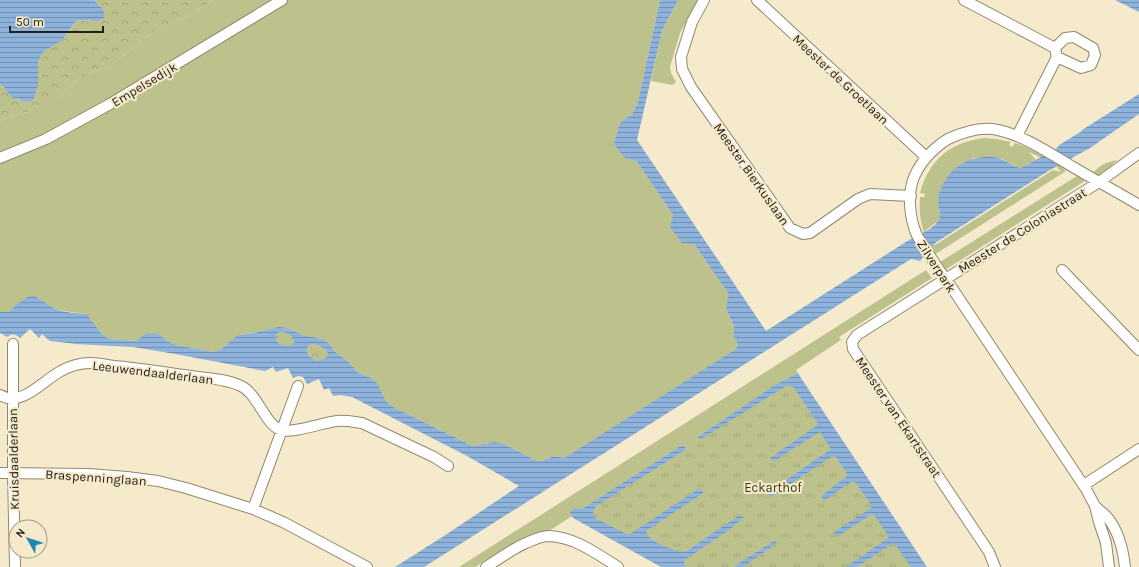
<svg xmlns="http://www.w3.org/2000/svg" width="1139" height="567" font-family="Karla,sans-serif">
	<defs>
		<pattern id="forest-crowns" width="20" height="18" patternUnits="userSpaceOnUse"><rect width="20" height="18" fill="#bdc28d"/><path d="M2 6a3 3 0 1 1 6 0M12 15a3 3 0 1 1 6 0" fill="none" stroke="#a2a679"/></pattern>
		<pattern id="park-tufts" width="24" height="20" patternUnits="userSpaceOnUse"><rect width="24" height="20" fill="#bdc28d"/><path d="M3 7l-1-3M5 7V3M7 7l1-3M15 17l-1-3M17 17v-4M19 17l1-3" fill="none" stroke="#a2a679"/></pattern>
		<pattern id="water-rules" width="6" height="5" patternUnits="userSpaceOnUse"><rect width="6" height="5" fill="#8db2db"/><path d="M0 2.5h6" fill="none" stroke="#7390b1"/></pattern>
	</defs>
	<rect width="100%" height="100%" fill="#f6eacd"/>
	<path fill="#bdc28d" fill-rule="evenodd" d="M213,0H274L112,99L40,137L0,154V121L11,116L27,112L59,97L73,83L93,71L114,65V63L155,30L188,16Z
		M288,0H660L638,102L632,114L622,121L625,158L637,162L673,215L730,294L726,309L734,326V337L738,345L737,349L564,458L554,456L542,461H537L502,443L495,442L473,446L393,407L386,401L377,383L371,378L357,372L351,364L334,351L330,344L322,339L303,335L287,328L238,335L221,349L214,352L176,345L166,340L159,334H147L136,341L110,339L106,337L101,333L87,314C67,311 55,313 39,298L13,308L8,312H0V161L245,27Z
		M678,0H698L680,33L670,67L671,73L676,82L672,85L651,81L662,31Z
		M984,138L997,139L1011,142L1009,145L1012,147L1015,143C1030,148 1055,160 1066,171L934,255C924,234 918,222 920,197H924L925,194L920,193C929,160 950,142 984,138ZM1029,152L1055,165L1061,172L1053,170L935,245L933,243L925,231L938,221L940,217L938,199L942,187L973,158L992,157L1002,159L1018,168H1021L1036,160Z
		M1117,160L1111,166L1104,179L1093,173C1099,165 1107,162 1117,160Z
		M1077,176L1085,181L945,270L940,262Z
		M926,270L932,278L839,337L841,340L796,370L798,373L775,386L699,436L846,567L682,445L549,531L535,533L522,538L475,567H459Z"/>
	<path fill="url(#forest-crowns)" d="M94,0H213L188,16L155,30L114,63L115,65L93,71L73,83L59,97L48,103L27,112L11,116L0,121V85L4,87L12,97L19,100L38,81V62L43,52L68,33L76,21L82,20L90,21L103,9Z
		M279,332C286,332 291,334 294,340L293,344C285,347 276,345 276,336Z
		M312,344C319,345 323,347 328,353L326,358L317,361C310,357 305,354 308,346Z"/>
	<path fill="url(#park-tufts)" d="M797,375L920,567H665L576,515Z"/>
	<path fill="url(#water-rules)" fill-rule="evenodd" d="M0,0H94L103,9L105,17L98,21L82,20L76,21L62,40L43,52L38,62V81L36,92L33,100L27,102L11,97L4,87L0,85Z
		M660,0H678L662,31L637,140L766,331L909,240C918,235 932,230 938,221C942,216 938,207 938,200C941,177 961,158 984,157C991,156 999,157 1005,161C1010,163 1015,168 1021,168L1057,148L1059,145L1082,131V130L1139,94V114L1090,148L1050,170L935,243L920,261L911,259L424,567H395L447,534L519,486L467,456L352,397L341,395L333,396L329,388L324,390L319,379L307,384L303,377L298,376L293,378L288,368L276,372L273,367L265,371L175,354L133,347L76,344L50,341L42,334L39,338L30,329L20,338C16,334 12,333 7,337L0,333V312H8C14,308 24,297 31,296C40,296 47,306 56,309C65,313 77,313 87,314L101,333L106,337L110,339L136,341L147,333L159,334L166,340L176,345L214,352L221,349L238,335L254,333L279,327L287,328L303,335L322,339L330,344L334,351L351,364L357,372L371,378L377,383L386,401L393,407L473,446L495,442L502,443L537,461H542L554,456L564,458L736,349L738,345L734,337V326L726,309L729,294L694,244L682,243L670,227L673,215L637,162L625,158L614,144L619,126L622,121L632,114L638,102ZM279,332C286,332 291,334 294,341L293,344C285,347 276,345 276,336ZM312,344C319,345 323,347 328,353L326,358L317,361C310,357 305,354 308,346Z
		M1115,0H1139V12Z
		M798,373L803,381L927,567H911L895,544H892L857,567H846L888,538L889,537L874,515L872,514L837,537L834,532L871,508L872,506L855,482H851L824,501L821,496L846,477L848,475L835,456L831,457L773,496L770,497L768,494L769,492L831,449L820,432L794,448L773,462L770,458L816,426L818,424L816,421L795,389L792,386H786L701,439L698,438L699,436L775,385Z
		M682,445L685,447V450L595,507L593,512L595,518L626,534H630L700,488L703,492L702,494L646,531C646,532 648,536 649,537C655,543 676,552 685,552L740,515L744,517L729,530L686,559L684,562V565L687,567H661L573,518L570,512L576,508L577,509H582Z
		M774,541L777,543L743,567H734L742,561Z"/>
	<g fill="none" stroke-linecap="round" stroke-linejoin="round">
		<defs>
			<path id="minor" d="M704,0L692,22L681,57L682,69L691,87L790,228L803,234L810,233L858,199L870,194L911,196
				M757,0L926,157
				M964,0L1055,48L1057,57L1017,136
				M1055,48L1065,38L1074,37L1093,48L1095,55L1091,65L1081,68L1057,57
				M0,158L46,139L110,104L282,0
				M1062,270L1139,350
				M13,344V473L15,567
				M0,395C22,408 43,380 61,371C70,366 80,363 90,363C98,363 107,365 115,366C138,368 161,372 184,375C202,378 224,378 241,386C258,394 265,425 281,430C291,434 325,422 337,421C345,420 354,422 362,423L434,457L448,466
				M0,473L89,474L127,477L158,481L186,488L253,509L283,522L367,567
				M1084,485L1139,449
				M1095,506C1099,510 1103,513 1107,517C1119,531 1123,549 1125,567
				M253,509L298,386
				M486,567C499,559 512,549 526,543C533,540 541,536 549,536C575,537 597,554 618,567
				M995,567L989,552L853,349L852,342L857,335L1099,182L1139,153
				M1109,567L1106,543L1099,522L1095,506L1086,489L946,279C937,268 931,258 924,246C921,242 918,238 916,233C910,218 908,198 912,183C917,165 933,148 948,139C963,132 981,126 998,130C1023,135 1051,154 1073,167C1095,180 1117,192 1139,205"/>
		</defs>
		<use href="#minor" stroke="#92876d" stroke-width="12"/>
		<use href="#minor" stroke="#fff" stroke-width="10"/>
	</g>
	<g text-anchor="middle" stroke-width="4" stroke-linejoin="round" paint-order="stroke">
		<g font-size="13" fill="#252116" stroke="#f6eacd">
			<text transform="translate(841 79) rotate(43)" y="5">Meester de Groetlaan</text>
			<text transform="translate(144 84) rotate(-31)" y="5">Empelsedijk</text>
			<text transform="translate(752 174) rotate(55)" y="5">Meester Bierkuslaan</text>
			<text transform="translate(1022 230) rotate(-32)" y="5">Meester de Coloniastraat</text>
			<text transform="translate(937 266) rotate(57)" y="5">Zilverpark</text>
			<text transform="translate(153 372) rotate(7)" y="5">Leeuwendaalderlaan</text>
			<text transform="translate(899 417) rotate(56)" y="5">Meester van Ekartstraat</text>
			<text transform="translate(13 459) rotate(-91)" y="5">Kruisdaalderlaan</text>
			<text transform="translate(96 477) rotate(4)" y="5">Braspenninglaan</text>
		</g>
		<g font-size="13" fill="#3a3d13" stroke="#f6eacd">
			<text x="773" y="492">Eckarthof</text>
		</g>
	</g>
	<g transform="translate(28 539) rotate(309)"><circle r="19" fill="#f6eacd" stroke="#a29a84"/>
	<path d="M0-3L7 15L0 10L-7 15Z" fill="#1f88b0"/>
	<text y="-6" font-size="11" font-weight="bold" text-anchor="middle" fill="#252116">N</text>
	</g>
	<path d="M10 26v6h93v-6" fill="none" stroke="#252116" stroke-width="2"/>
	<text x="16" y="26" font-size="12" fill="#252116" stroke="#f6eacd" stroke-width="3" paint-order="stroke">50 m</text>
</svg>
